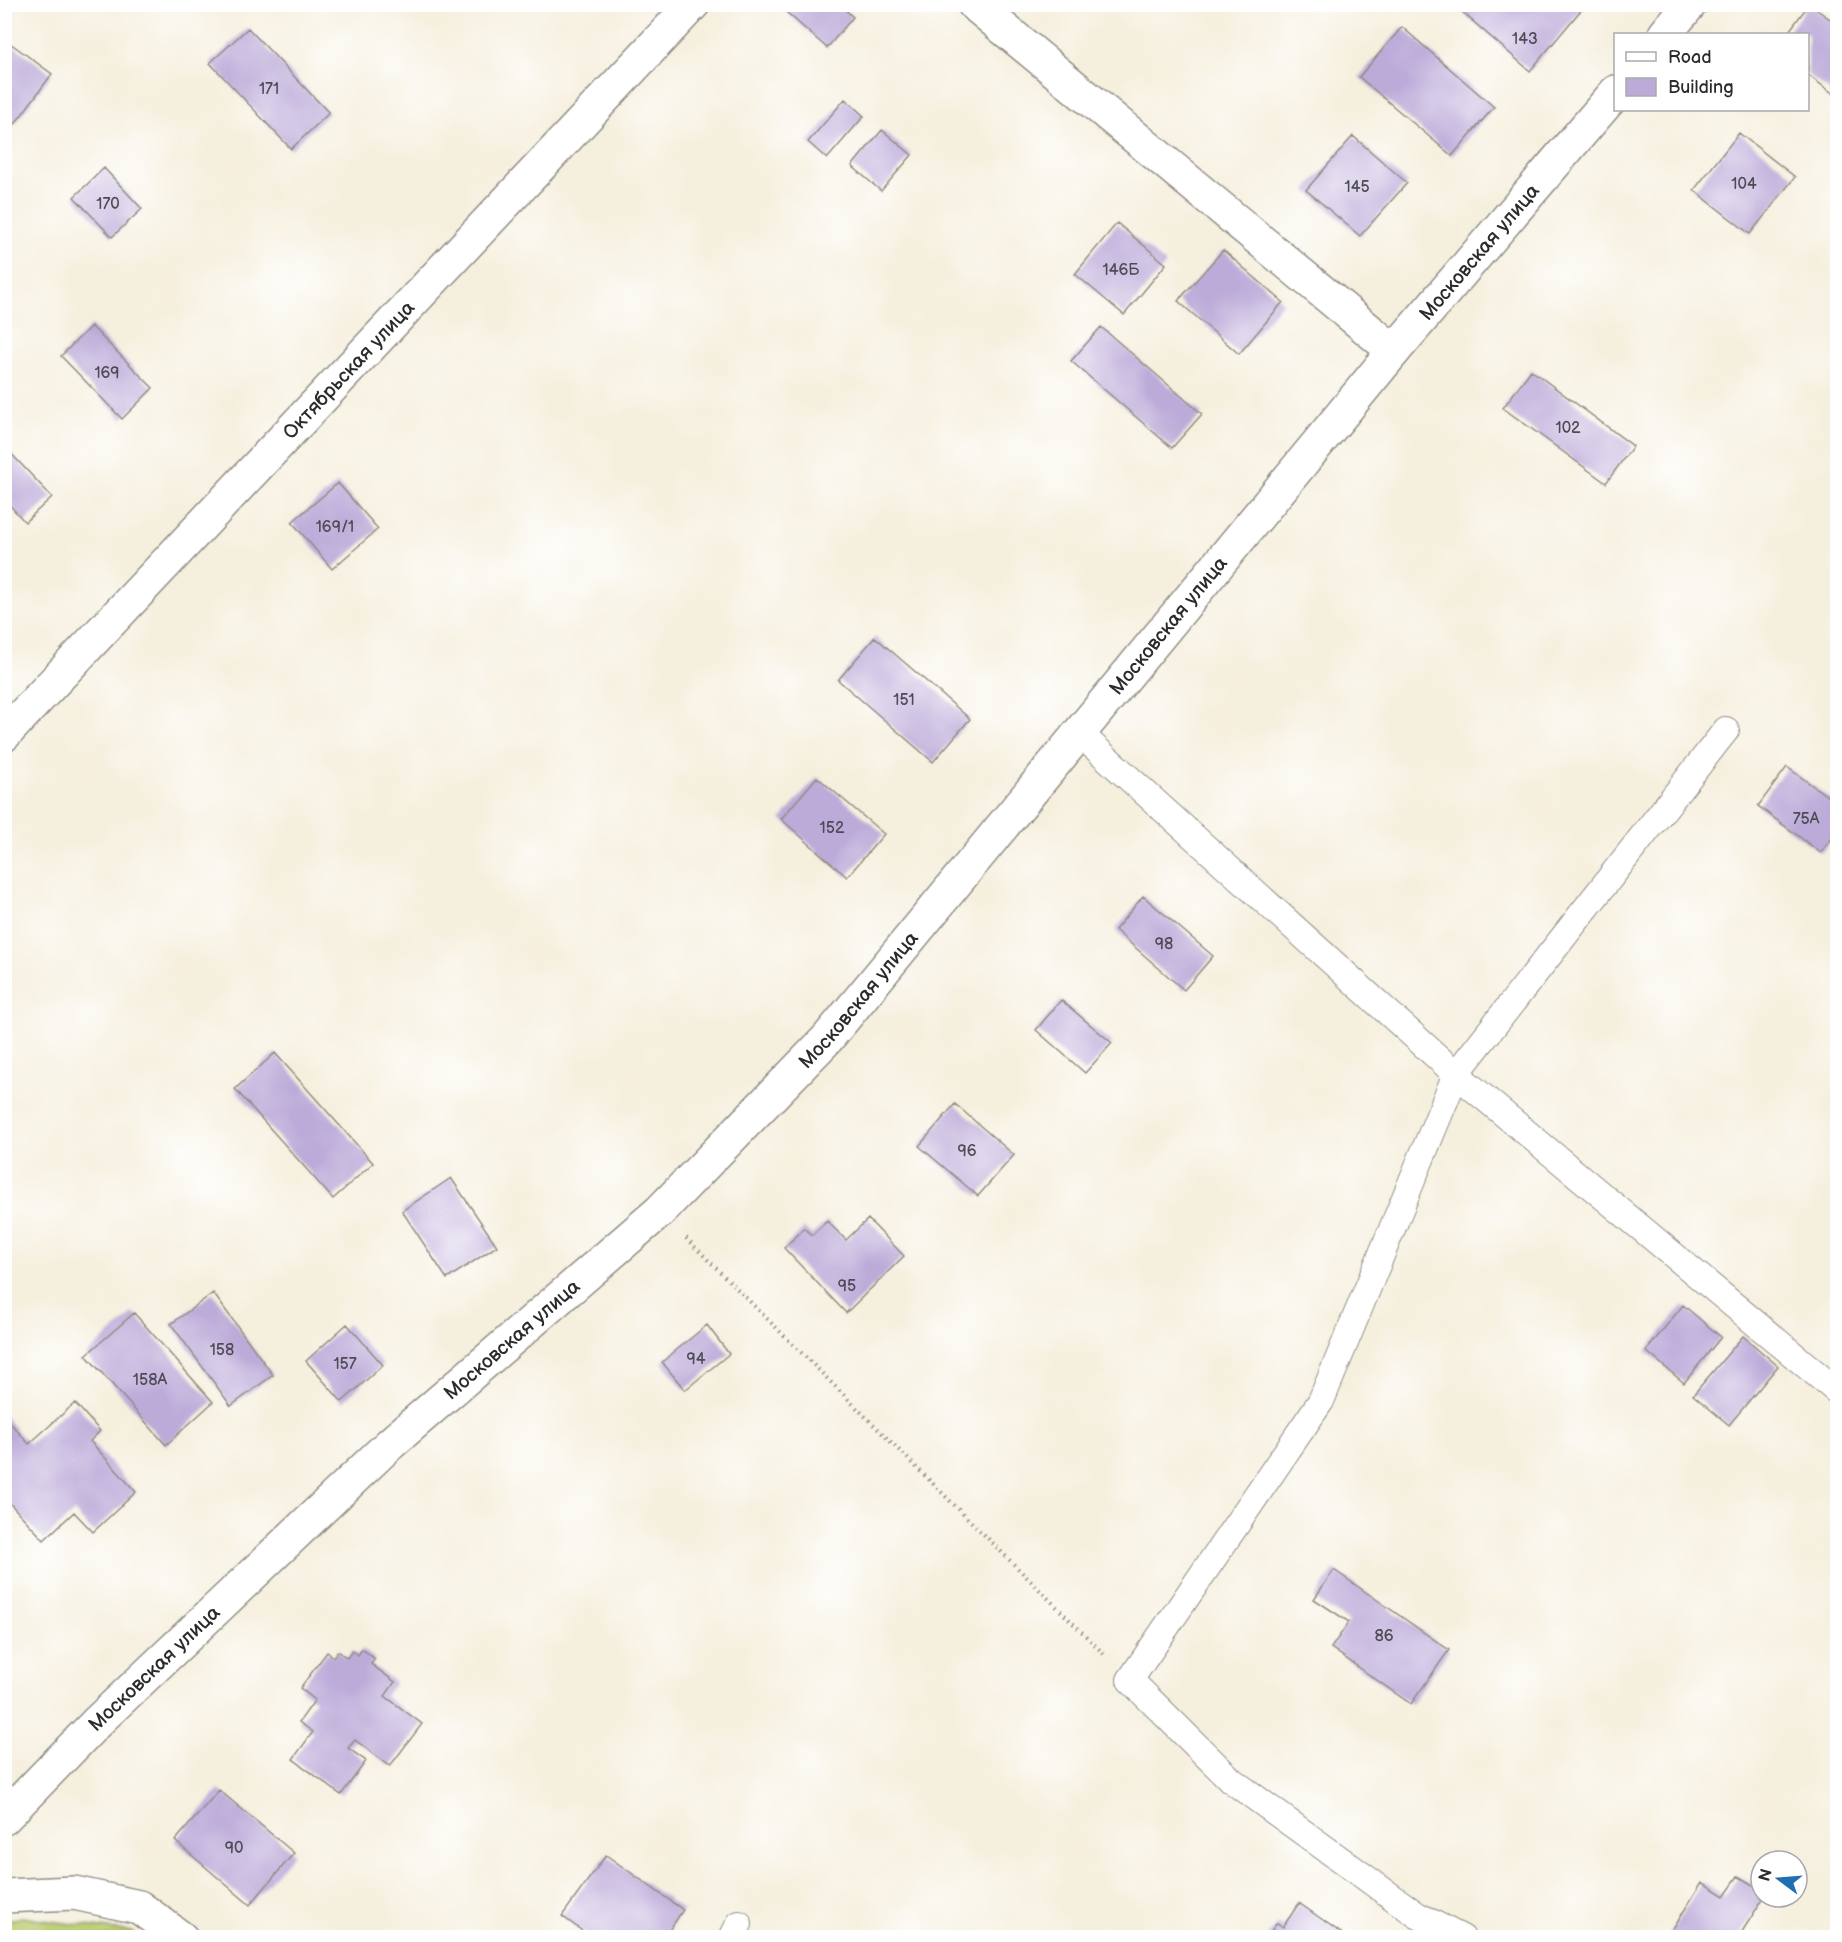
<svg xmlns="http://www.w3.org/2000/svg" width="1842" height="1942" font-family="'Balsamiq Sans',sans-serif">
	<rect width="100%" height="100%" fill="#fff"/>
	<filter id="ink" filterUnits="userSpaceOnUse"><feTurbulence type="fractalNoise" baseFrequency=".0167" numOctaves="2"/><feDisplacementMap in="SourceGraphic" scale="12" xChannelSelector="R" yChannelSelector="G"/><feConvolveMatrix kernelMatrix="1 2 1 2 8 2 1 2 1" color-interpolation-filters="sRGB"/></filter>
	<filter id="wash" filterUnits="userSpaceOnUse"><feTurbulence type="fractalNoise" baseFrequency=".008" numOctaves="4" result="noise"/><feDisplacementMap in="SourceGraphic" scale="24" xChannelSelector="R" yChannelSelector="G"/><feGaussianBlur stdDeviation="1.35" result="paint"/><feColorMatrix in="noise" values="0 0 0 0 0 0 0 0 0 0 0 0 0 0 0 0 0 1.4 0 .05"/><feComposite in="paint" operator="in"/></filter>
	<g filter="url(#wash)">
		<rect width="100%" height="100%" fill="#f5efdd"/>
		<path fill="#b9ca6d" stroke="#727a4c" stroke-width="1.5" d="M21,1917L131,1932L139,1937H5V1921Z"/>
		<g id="blocks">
			<path fill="#bcabd9" d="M777,4H839L853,17L827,48Z
				M1453,4H1586L1530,71Z
				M1809,4L1838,25V97L1808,75V34H1787Z
				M1402,27L1494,107L1452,156L1359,77Z
				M248,28L329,113L291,149L210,63Z
				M10,43L52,74L15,124L4,116V51Z
				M845,99L864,116L827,159L808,142Z
				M882,130L912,155L881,191L852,166Z
				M1739,133L1795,177L1750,234L1694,190Z
				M1353,136L1407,183L1360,236L1306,190Z
				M104,168L142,209L112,237L74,197Z
				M1117,223L1166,264L1124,315L1075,274Z
				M1223,250L1283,302L1239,354L1178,301Z
				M91,326L153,388L122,419L61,356Z
				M1101,327L1202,414L1172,448L1071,361Z
				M1531,370L1633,446L1606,483L1503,408Z
				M4,446L52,497L25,522L4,499Z
				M338,483L378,529L332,569L292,522Z
				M875,637L970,719L933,762L838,680Z
				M1787,767L1838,804V830L1821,853L1758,806Z
				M817,777L884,834L847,877L781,819Z
				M1143,896L1213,956L1184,990L1115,930Z
				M1061,1000L1112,1043L1085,1073L1036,1030Z
				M275,1053L373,1163L333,1199L235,1089Z
				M955,1104L1014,1155L978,1196L919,1146Z
				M451,1178L497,1246L447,1279L402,1211Z
				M868,1219L904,1256L846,1313L784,1248L804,1228L812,1235L827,1221L846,1240Z
				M213,1293L273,1375L231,1406L171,1324Z
				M1683,1305L1721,1337L1684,1383L1646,1351Z
				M134,1313L213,1402L166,1445L86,1355Z
				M347,1324L383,1365L342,1402L306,1361Z
				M707,1325L729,1354L685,1390L662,1362Z
				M1743,1336L1778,1366L1729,1425L1693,1395Z
				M75,1403L100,1431L90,1441L136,1492L93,1532L74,1512L44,1540L4,1497V1416L29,1444Z
				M1334,1570L1449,1650L1411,1704L1331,1648L1349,1622L1314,1599Z
				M362,1649L375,1659L371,1664L395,1682L385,1696L422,1724L390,1766L355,1740L348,1748L366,1761L341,1795L293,1759L313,1732L299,1722L315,1700L300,1688L327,1652L334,1657L338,1651L347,1658L352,1651L358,1655Z
				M219,1790L294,1853L250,1905L175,1841Z
				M606,1855L683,1910L664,1938H592L562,1916Z
				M1738,1876L1761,1890V1897H1764L1738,1938H1667L1702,1882L1724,1896Z
				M1299,1903L1348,1938H1270L1267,1936L1277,1923L1283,1927Z"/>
		</g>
	</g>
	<g filter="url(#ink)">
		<use href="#blocks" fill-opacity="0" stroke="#908d84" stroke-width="1.5"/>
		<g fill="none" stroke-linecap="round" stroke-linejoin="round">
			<defs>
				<path id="lane" d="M1079,733L1456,1074L1838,1392
					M732,1938L739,1924
					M1462,1938L1417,1915L1231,1780L1130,1680L1321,1401L1456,1074L1726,730"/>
				<g id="street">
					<path d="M974,4L1394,351"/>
					<path d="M1665,34L1690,4"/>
					<path id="s1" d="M4,735L693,4"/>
					<path id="s2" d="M4,1818L97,1722L390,1444L659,1212L827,1039L1394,351L1616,92"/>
					<path d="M4,1896L74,1893L139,1907L181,1938"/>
				</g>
			</defs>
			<use href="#lane" stroke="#908d84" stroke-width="28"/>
			<use href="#street" stroke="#908d84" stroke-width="36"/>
			<path stroke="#908d84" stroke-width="4" stroke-dasharray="1.5 4.5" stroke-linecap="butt" d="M686,1238L1106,1656"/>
			<use href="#lane" stroke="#fff" stroke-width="26"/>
			<use href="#street" stroke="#fff" stroke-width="33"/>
		</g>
	</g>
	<g text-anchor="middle" stroke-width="6" stroke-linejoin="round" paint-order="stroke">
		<g font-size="16" fill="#4f4b56">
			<text x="1525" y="44">143</text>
			<text x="269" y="94">171</text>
			<text x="1744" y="189">104</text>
			<text x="1357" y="192">145</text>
			<text x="108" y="209">170</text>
			<text x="1121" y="275">146Б</text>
			<text x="107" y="378">169</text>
			<text x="1568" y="433">102</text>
			<text x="335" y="532">169/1</text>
			<text x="904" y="705">151</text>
			<text x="1806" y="824">75А</text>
			<text x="832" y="833">152</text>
			<text x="1164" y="949">98</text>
			<text x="967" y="1156">96</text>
			<text x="847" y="1291">95</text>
			<text x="222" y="1355">158</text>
			<text x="696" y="1364">94</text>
			<text x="345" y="1369">157</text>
			<text x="150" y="1385">158А</text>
			<text x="1384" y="1641">86</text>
			<text x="234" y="1853">90</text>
		</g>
		<g font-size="20" fill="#2b2b2b" stroke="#fff">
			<text dy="7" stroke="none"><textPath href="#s2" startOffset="2156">Московская улица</textPath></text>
			<text dy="7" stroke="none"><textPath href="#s1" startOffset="502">Октябрьская улица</textPath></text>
			<text dy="7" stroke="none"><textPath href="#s2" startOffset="1670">Московская улица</textPath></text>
			<text dy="7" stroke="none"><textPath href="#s2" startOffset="1184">Московская улица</textPath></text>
			<text dy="7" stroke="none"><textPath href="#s2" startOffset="698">Московская улица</textPath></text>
			<text dy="7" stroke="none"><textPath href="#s2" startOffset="212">Московская улица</textPath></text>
		</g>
	</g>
	<rect width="1842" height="1942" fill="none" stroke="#fff" stroke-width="24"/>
	<rect x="1614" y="33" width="195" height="78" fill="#ffffff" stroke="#aaaaaa" stroke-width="1.5"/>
	<rect x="1626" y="52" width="30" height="9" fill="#ffffff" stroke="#aaaaaa" stroke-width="1.5"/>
	<text x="1668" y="63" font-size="18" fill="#2b2b2b">Road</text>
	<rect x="1626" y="78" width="30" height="18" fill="#bcabd9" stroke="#aaaaaa" stroke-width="1.5"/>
	<text x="1668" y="93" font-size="18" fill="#2b2b2b">Building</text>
	<g transform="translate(1779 1879) rotate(286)"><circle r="28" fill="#ffffff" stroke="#aaaaaa" stroke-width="1.5"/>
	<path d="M0-4.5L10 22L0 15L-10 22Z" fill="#1f6fb2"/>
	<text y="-9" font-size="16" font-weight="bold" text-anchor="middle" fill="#2b2b2b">N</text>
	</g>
</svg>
